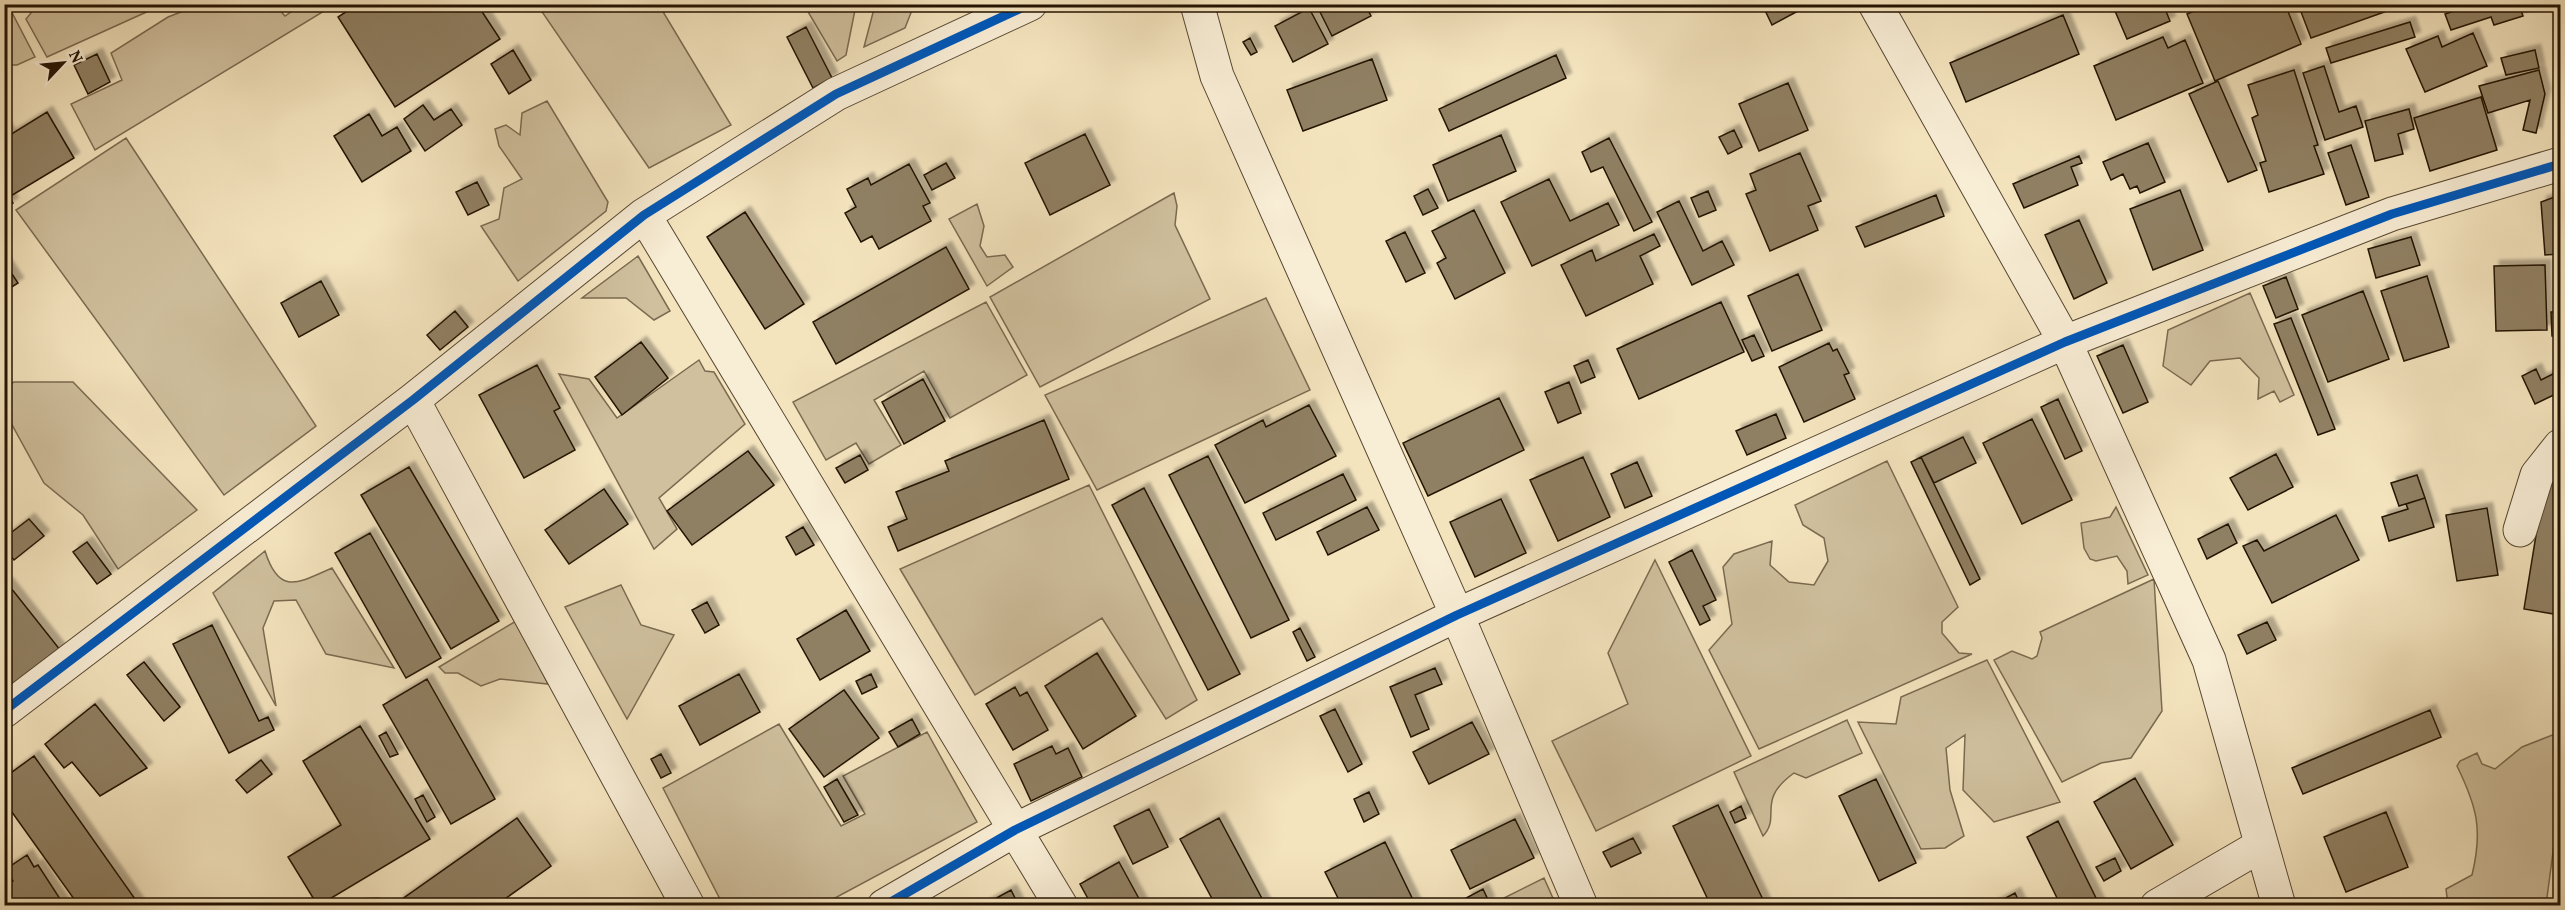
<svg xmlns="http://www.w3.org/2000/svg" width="2565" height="910" font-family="Vollkorn,serif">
	<defs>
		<filter id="shadow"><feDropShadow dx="5.5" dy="-5.5" stdDeviation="1.5" flood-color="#0004"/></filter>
	</defs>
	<rect width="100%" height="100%" fill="#f4e4be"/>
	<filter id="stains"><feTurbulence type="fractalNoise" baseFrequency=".00333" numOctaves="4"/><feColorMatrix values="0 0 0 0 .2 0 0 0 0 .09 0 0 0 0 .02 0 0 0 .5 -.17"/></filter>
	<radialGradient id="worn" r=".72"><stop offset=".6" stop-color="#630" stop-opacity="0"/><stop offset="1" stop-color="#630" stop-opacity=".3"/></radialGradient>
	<path fill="#d0c09e" stroke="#7a6a50" stroke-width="1.5" d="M4,5H8L35,57L17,65H5Z
		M27,5H162L47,57L26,19L31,13Z
		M199,5H275L285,16L301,5H334L95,150L71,104L122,80L111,53L168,17Z
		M541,5H659L731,125L649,168L538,6Z
		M804,5H856L846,55L837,61Z
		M875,5H914L905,28L864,47Z
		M547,101L608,202L606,211L518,281L481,226L499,219L504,188L522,179L499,146L495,129L506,125L520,135L522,113Z
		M126,138L316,426L224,495L16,210Z
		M1174,193L1177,206L1175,225L1210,299L1040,387L990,297Z
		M977,204L984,226L980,246L987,257L1005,255L1013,267L987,286L949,219Z
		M638,256L670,311L654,320L626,298H582Z
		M2250,293L2294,395L2280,402L2274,391L2258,399L2259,378L2240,358L2210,361L2191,385L2163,366L2168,330Z
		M1266,298L1310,390L1097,490L1045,395Z
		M986,302L1027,375L950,418L924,371L874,400L901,445L869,464L856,443L826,460L793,402Z
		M699,360L705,371L714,372L745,424L659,498L677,529L654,549L559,374L589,379L617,418Z
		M14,382H73L197,510L118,569L83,515L44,483L5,412V388Z
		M1887,461L1958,607L1942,622V633L1959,653L1972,654L1759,749L1709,650L1732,624L1723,567L1734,554L1772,541L1770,565L1789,582L1814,585L1828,561L1824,538L1803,525L1795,505Z
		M1089,485L1197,700L1166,719L1102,618L975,695L900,569Z
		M2116,507L2148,575L2128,584L2127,571L2117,556L2096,561L2090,559L2084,548L2081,523L2110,517Z
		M265,551C279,596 298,583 332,568L394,668L326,654L296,600L274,601L263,628L276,706L213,593Z
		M1655,560L1751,756L1596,831L1552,741L1628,704L1608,653Z
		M2154,579L2162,711L2131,758L2101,763L2062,782L1994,660L2012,651L2032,659L2037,656L2042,638L2040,632Z
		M621,585L641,625L674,635L627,719L565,607Z
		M516,621L548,684L500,679L481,686L458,673H445L439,667Z
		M1987,660L2060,802L1994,822L1963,790L1965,735L1946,748L1950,790L1964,836L1945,848L1921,849L1858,722L1896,724L1901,697Z
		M1847,720L1862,753L1806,778L1794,773C1755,801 1782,816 1763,836L1734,772Z
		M779,724L841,826L865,814L843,776L927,732L977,822L822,905H723L663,788Z
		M2560,732V799L2546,905L2496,906L2492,903L2448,905L2446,889L2472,875C2483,830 2477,807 2457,766L2460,761L2477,753L2482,764L2495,769L2522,747Z
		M1544,878L1556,905H1490Z
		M379,898L382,905H345V902L356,899Z"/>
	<path fill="#908064" stroke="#231302" stroke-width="1.5" filter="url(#shadow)" d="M358,4H477L500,39L395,107L338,17Z
		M1316,4H1365L1371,16L1332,36Z
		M1762,4H1811L1772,25Z
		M2112,4H2163L2170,21L2127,39Z
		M2211,4H2285L2301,44L2215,81L2187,14Z
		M2298,4H2388L2390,10L2311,38Z
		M2475,4H2519L2523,16L2494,25L2491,17L2451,30L2445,14Z
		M1309,8L1328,44L1293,62L1275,26Z
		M2063,15L2079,54L1966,102L1950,63Z
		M2410,22L2415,37L2331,63L2326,48Z
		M806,27L832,78L813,88L787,37Z
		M2473,33L2487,66L2425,92L2406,49L2438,36L2442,47Z
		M2163,37L2168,48L2185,40L2203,83L2116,120L2094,66Z
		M1250,38L1257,52L1251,55L1243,42Z
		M513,50L531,80L509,94L491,64Z
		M2535,50L2539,68L2506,75L2501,58Z
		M97,54L110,82L88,94L74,65Z
		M1556,55L1566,78L1449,131L1439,109Z
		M1372,59L1387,100L1303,131L1287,90Z
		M2324,66L2339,112L2356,106L2363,127L2325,140L2303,73Z
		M2294,70L2318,145L2314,146L2324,174L2269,192L2260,163L2266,161L2252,118L2258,115L2248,85Z
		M2539,70L2545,94L2536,133L2523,130L2530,100L2488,113L2479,86Z
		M2218,81L2257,170L2228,182L2189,94Z
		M1788,83L1808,130L1759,151L1739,104Z
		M2481,97L2497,150L2430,171L2414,118Z
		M423,105L434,120L451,109L462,125L425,151L404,119Z
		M2409,109L2414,129L2398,134L2403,154L2375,161L2365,121Z
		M47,112L74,158L9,197L13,203L4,208V126L10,135Z
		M369,114L382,136L397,127L411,151L362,182L334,136Z
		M1734,130L1742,147L1728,154L1719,137Z
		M1085,134L1110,185L1050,215L1025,163Z
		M1501,135L1516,171L1448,201L1433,165Z
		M1609,138L1652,222L1634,231L1603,167L1591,172L1582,152Z
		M2148,143L2165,182L2140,193L2137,186L2130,189L2123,174L2111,180L2103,162Z
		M2351,145L2369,197L2346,205L2328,153Z
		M1800,153L1821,201L1808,206L1818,230L1770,251L1746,194L1756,190L1750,174Z
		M2079,156L2082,163L2071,167L2078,185L2024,208L2013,184Z
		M946,163L955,178L932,190L924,175Z
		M909,164L930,203L923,206L931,221L879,249L872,236L861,242L845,213L856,207L847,189L868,178L871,185Z
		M1549,179L1570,221L1608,203L1619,225L1532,266L1501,202Z
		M477,182L489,205L468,215L456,192Z
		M1428,189L1438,208L1423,215L1414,196Z
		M2180,190L2203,250L2153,270L2130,209Z
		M1708,191L1716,210L1699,217L1691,198Z
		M1936,195L1944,216L1865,247L1856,227Z
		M2560,195V254L2545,255L2541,202Z
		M1679,201L1703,251L1722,241L1734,265L1692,285L1657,212Z
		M1474,210L1505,273L1455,299L1437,263L1446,258L1432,231Z
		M745,212L804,304L765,329L707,237Z
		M2079,220L2107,283L2074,299L2045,235Z
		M1405,232L1425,273L1406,282L1386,241Z
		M1654,234L1660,246L1640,256L1653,284L1586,316L1561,265L1592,250L1596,261Z
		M2411,237L2420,265L2376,278L2368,249Z
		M946,247L969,289L836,364L813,322Z
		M4,262L18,283L4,292Z
		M2545,265L2547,330L2496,331L2494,266Z
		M1798,274L1822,330L1772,351L1748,296Z
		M2427,276L2449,347L2404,361L2381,291Z
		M2286,277L2298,309L2276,318L2263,286Z
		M321,281L339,315L299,337L281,303Z
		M2363,291L2389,359L2328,382L2302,315Z
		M1721,302L1744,352L1639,399L1617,349Z
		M455,311L468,327L440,350L427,335Z
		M2551,312H2560V336H2552Z
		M2291,318L2335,429L2318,435L2274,324Z
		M1754,335L1764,356L1752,361L1742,340Z
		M641,342L668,378L622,415L595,377Z
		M1829,343L1833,351L1837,349L1849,373L1844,375L1855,399L1804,422L1779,367Z
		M2123,345L2148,402L2123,413L2097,356Z
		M1588,360L1595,377L1581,383L1574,366Z
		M537,365L560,408L554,411L575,450L524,478L479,395Z
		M2536,369L2541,380L2559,371L2560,392L2535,404L2522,376Z
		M923,379L945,421L904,444L882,402Z
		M1569,382L1581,413L1558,423L1545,392Z
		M1499,398L1524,450L1428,496L1403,443Z
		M2058,399L2082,451L2065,459L2041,407Z
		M1309,405L1336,456L1245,503L1215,445L1263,420L1266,427Z
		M1776,414L1786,438L1747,455L1736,431Z
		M2032,419L2072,500L2022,524L1983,443Z
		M1044,420L1069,479L898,551L888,527L907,519L896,492L949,471L945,461Z
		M1963,437L1976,463L1934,483L1921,457Z
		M748,451L774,485L692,545L667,511Z
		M2276,454L2293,487L2248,510L2230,478Z
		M860,455L868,470L845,483L836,468Z
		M1208,456L1289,620L1251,638L1169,475Z
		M1583,457L1610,517L1558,541L1530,480Z
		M1921,457L1980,579L1970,585L1911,462Z
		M1637,462L1652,496L1625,508L1611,474Z
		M409,467L499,621L451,649L361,495Z
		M1343,474L1356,500L1276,540L1263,513Z
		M2417,475L2425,498L2399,506L2391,483Z
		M2545,480L2560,483V615L2524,609Z
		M1144,488L1240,674L1208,690L1112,505Z
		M604,489L628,524L569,564L545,530Z
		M2425,498L2434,527L2389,541L2382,517L2408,509L2406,504Z
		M1501,499L1526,553L1475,577L1450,522Z
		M1367,507L1379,530L1328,555L1317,532Z
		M2487,508L2498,575L2457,581L2446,515Z
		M2336,515L2359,560L2272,603L2243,546L2257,540L2264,551Z
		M29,519L44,536L14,560L4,548V538Z
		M2228,524L2237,543L2207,559L2198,539Z
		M803,527L814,545L796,555L786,537Z
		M370,533L441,658L406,678L335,553Z
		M87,542L111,574L97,584L73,552Z
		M1692,550L1716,600L1703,606L1710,620L1700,625L1669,562Z
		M7,583L61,651L4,695V586Z
		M707,602L719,625L705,633L692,610Z
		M846,610L870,651L820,680L797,639Z
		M2267,622L2276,640L2247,654L2238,635Z
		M212,625L259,721L268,717L274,730L229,753L173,644Z
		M1300,628L1315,657L1307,661L1293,632Z
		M1097,653L1136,716L1083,749L1045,686Z
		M144,662L180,707L164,721L127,675Z
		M1435,668L1442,684L1415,695L1429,729L1411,737L1390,687Z
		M739,674L760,712L700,745L679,706Z
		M871,674L877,687L862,694L856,681Z
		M427,679L495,799L451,824L383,705Z
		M1015,687L1020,696L1027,692L1048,730L1013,750L986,704Z
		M844,690L879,738L824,777L789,729Z
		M95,704L147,768L100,796L72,762L64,768L45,744Z
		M1335,709L1362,764L1348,772L1320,716Z
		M2430,710L2441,737L2303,794L2292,768Z
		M912,719L920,734L898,747L889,732Z
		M1472,722L1489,754L1429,784L1413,752Z
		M360,726L430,839L318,906L288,857L341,825L303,761Z
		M386,732L398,754L390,757L379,736Z
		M1052,746L1056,754L1068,748L1082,777L1031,801L1014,764Z
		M661,754L671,773L661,778L651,759Z
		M34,756L140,906H79L4,801V778Z
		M261,760L272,774L247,793L236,780Z
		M2135,778L2173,845L2131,869L2094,802Z
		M837,779L858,815L844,822L824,787Z
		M1876,779L1916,863L1879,881L1839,796Z
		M1369,792L1379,814L1364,822L1354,799Z
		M423,795L435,817L427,822L415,799Z
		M1718,805L1766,906H1711L1673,826Z
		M1741,806L1746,818L1735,823L1730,812Z
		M1149,809L1168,847L1133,864L1114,826Z
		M2386,812L2408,867L2346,892L2324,837Z
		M517,818L551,866L495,906H401L398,902Z
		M1219,818L1266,906H1216L1180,839Z
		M1515,819L1534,858L1470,889L1451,850Z
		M2058,821L2100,906H2061L2027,837Z
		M1633,838L1641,853L1611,867L1603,852Z
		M1385,842L1416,906H1342L1325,872Z
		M27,855L34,867L38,865L64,905L4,906V886L13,881L6,869Z
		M2115,858L2121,871L2104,881L2096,867Z
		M1119,862L1143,906H1092L1080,884Z
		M1483,889L1489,902L1482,906H1470L1466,898Z
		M1011,890L1019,906H982Z
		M2015,893L2021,906H1991Z"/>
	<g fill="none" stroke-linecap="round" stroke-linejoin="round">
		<defs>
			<path id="minor" d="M1197,4L1217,76L1457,615L1581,906
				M1875,4L2065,342L2209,660L2279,906
				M644,215L1061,906
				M413,400L688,906
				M2520,530L2537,475L2560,446
				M4,711L413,400L644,215L836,94L1030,4
				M884,906L1015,830L1457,615L2065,342L2392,214L2560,164
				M2157,906L2260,846"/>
		</defs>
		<use href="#minor" stroke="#574731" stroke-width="35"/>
		<use href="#minor" stroke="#f8edd5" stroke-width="33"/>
		<defs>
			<path id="cycleway" d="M4,711L413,400L644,215L836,94L1030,4
				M884,906L1015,830L1457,615L2065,342L2392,214L2560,164"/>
		</defs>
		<use href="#cycleway" stroke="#f8edd5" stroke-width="13"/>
		<use href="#cycleway" stroke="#0057b8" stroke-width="9"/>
	</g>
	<rect width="2565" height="910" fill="none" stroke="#f4e4be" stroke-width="24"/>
	<rect x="6" y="6" width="2553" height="898" fill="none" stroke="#231302" stroke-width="3"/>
	<rect x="12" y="12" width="2541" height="886" fill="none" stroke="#231302" stroke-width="1.5"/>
	<g transform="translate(63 63) rotate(64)" stroke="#f8edd5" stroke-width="4.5" paint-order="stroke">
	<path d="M0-4.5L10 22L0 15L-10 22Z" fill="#231302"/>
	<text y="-9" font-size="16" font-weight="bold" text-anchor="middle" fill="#231302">N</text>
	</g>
	<rect width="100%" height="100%" filter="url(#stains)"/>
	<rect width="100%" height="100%" fill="url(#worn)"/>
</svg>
